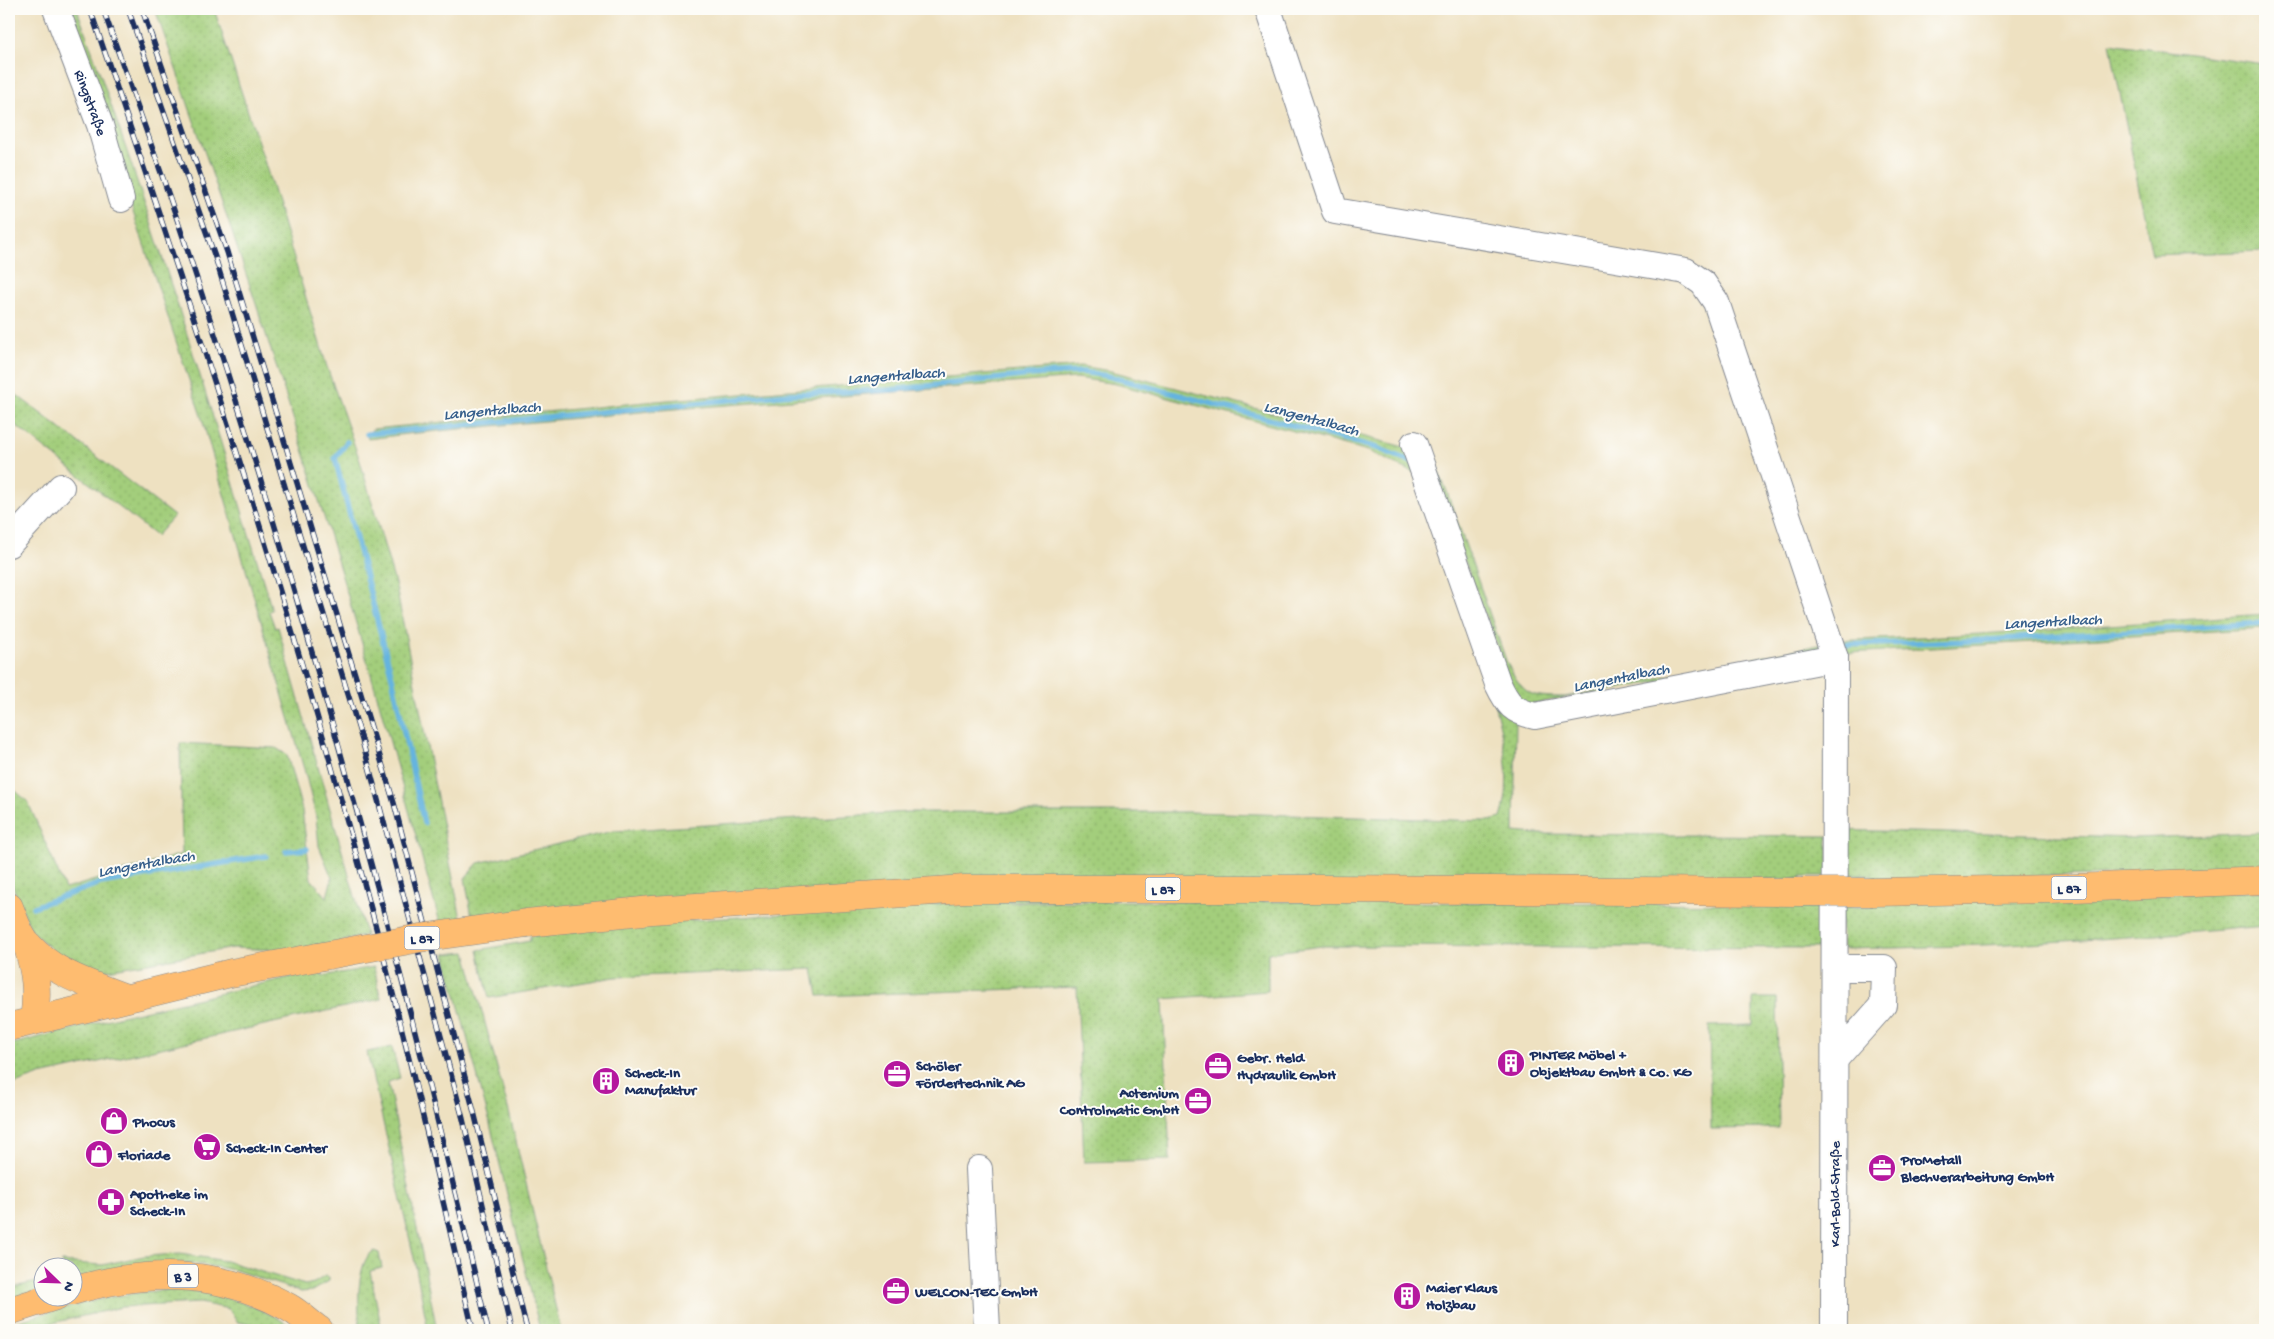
<svg xmlns="http://www.w3.org/2000/svg" width="2274" height="1339" font-family="'Gochi Hand',sans-serif">
	<defs>
		<pattern id="grass-dots" width="8" height="8" patternUnits="userSpaceOnUse" patternTransform="scale(1.25)"><rect width="8" height="8" fill="#a3ce7b"/><path d="M2 2h.1M6 6h.1" fill="none" stroke="#8cb16d" stroke-width="1.8" stroke-linecap="round"/></pattern>
	</defs>
	<rect width="100%" height="100%" fill="#fdfcf7"/>
	<filter id="ink" filterUnits="userSpaceOnUse"><feTurbulence type="fractalNoise" baseFrequency=".02" numOctaves="2"/><feDisplacementMap in="SourceGraphic" scale="10" xChannelSelector="R" yChannelSelector="G"/><feConvolveMatrix kernelMatrix="1 2 1 2 8 2 1 2 1" color-interpolation-filters="sRGB"/></filter>
	<filter id="wash" filterUnits="userSpaceOnUse"><feTurbulence type="fractalNoise" baseFrequency=".0096" numOctaves="4" result="noise"/><feDisplacementMap in="SourceGraphic" scale="20" xChannelSelector="R" yChannelSelector="G"/><feGaussianBlur stdDeviation="1.12" result="paint"/><feColorMatrix in="noise" values="0 0 0 0 0 0 0 0 0 0 0 0 0 0 0 0 0 1.4 0 .05"/><feComposite in="paint" operator="in"/></filter>
	<g filter="url(#wash)">
		<rect width="100%" height="100%" fill="#eee1c1"/>
		<path fill="url(#grass-dots)" stroke="#5f7e6c" d="M61,9H77C149,207 211,408 272,610L269,611L275,628L278,627L366,935L306,951L233,948L96,972L74,968L32,932L9,877V785L28,802L65,889L182,854L180,743L276,748L287,755L302,810L311,879L327,897L332,878L319,846L316,817L306,776L202,419L111,146Z
			M155,9H214L264,160L327,367L360,461L396,587L461,919L440,923C410,816 382,709 350,603C291,403 224,206 155,9Z
			M2110,43L2265,64V251L2152,255Z
			M1080,366L1111,371L1404,447L1421,476L1368,451L1116,384L1077,378L662,410L407,434L368,439L367,434L373,429L656,401Z
			M9,389L174,516L156,536L9,420Z
			M1427,460L1436,466L1446,489L1507,663C1525,696 1528,697 1565,697L1823,644L1822,653L1519,706Z
			M2265,614V628L1850,653L1844,651L1837,641L1981,634Z
			M1483,661L1516,721L1514,832L1536,834L1828,836V876H1801V879L1702,880L472,917L465,878L478,863L613,831L908,812H1191L1489,821L1501,818C1517,768 1495,710 1483,661Z
			M1839,830L2136,838L2265,833V868L2152,874L1873,879L1872,875H1841Z
			M2265,891V926C2124,939 1984,947 1843,949L1840,907H1872V903Z
			M1118,901L1801,904L1802,908L1826,907L1824,948L1322,946L1268,953V991L1163,999L1170,1160L1084,1162L1077,987L818,996L813,969L615,977L489,998L478,950L530,941V936L634,924L951,903Z
			M466,952L509,1112L561,1330H540L490,1124L445,954Z
			M374,967L381,999L40,1075L9,1086V1045L118,1017L321,970L322,976Z
			M1753,998H1777L1779,1128L1711,1129L1709,1026L1753,1025Z
			M392,1047L400,1078L388,1082L437,1330H428L414,1258L367,1052Z
			M374,1251L379,1253L382,1268L370,1271L382,1330H361C357,1313 356,1259 374,1251Z
			M180,1254L226,1261L305,1285L314,1283L325,1276L329,1277V1281L312,1291L301,1292L235,1270L190,1263H169L73,1282L72,1266H62L61,1262L102,1265L144,1256Z
			M42,1281V1290L9,1299V1288Z
			M183,1289C225,1296 262,1305 296,1330H272L270,1328L237,1322L229,1309L200,1303L122,1307L22,1330H9V1324C67,1306 123,1291 183,1289Z"/>
		<g fill="none" stroke-linecap="round" stroke-linejoin="round">
			<path stroke="#65b4df" stroke-width="5.5" d="M367,434L791,394L889,390L1041,374L1082,372L1108,376L1377,448L1412,462
				M347,442L335,458L392,677L424,823
				M1842,645L1970,641L2265,623
				M286,851L307,849
				M33,907L101,883L266,856"/>
		</g>
	</g>
	<g filter="url(#ink)">
		<g fill="none" stroke-linecap="round" stroke-linejoin="round">
			<defs>
				<g id="minor">
					<path id="s1" d="M56,9L100,125L121,199"/>
					<path d="M1268,9L1335,211L1686,271L1703,283L1716,302L1835,658L1834,1330"/>
					<path d="M1414,444L1498,684C1508,705 1513,711 1535,716L1835,658"/>
					<path d="M9,544L61,487"/>
					<path d="M1835,1059L1883,1005L1884,968H1835"/>
					<path d="M979,1169L987,1330"/>
				</g>
				<path id="major" d="M1873,892L2050,889L2265,880
					M9,907C14,919 19,936 28,945C53,974 92,985 126,998
					M527,923L652,910L965,889H1325L1801,892
					M27,944C36,973 38,991 34,1020
					M9,1027L231,973L318,957
					M72,1291C147,1269 219,1269 288,1307C299,1313 309,1323 319,1330
					M9,1311L56,1296"/>
			</defs>
			<use href="#minor" stroke="#848890" stroke-width="28"/>
			<use href="#major" stroke="#848890" stroke-width="29"/>
			<use href="#minor" stroke="#fff" stroke-width="26"/>
			<use href="#major" stroke="#febc70" stroke-width="28"/>
			<defs>
				<path id="rail" d="M90,9C193,310 292,612 374,920C410,1056 441,1193 473,1330
					M103,9C133,94 164,178 192,264C308,614 404,971 488,1330
					M128,9L216,260L362,740L463,1119L512,1330
					M142,9L227,252L394,803L475,1116L527,1330"/>
			</defs>
			<use href="#rail" stroke="#1b2f5e" stroke-width="5.5"/>
			<use href="#rail" stroke="#fdfcf7" stroke-width="4" stroke-dasharray="11" stroke-linecap="butt"/>
			<defs>
				<path id="major-bridge" d="M1801,892H1873
					M318,957L420,938L527,923"/>
			</defs>
			<use href="#major-bridge" stroke="#848890" stroke-width="29" stroke-linecap="butt"/>
			<use href="#major-bridge" stroke="#febc70" stroke-width="28"/>
		</g>
	</g>
	<defs>
		<symbol id="building-disc" viewBox="-11 -11 22 22"><circle r="9.5" fill="#b5179e" stroke="#fdfcf7"/><path d="M-4-6H4V6H1V3H-1V6H-4ZM-2.5-4.3h1.7v1.8h-1.7ZM.8-4.3h1.7v1.8H.8ZM-2.5-1h1.7V.8h-1.7ZM.8-1h1.7V.8H.8Z" fill="#fff"/></symbol>
		<symbol id="office-disc" viewBox="-11 -11 22 22"><circle r="9.5" fill="#b5179e" stroke="#fdfcf7"/><path d="M-6-3h4V-5.5h4V-3h4V5H-6ZM-1-4.5V-3h2v-1.5ZM-6 0V1H6V0Z" fill="#fff"/></symbol>
		<symbol id="shop-disc" viewBox="-11 -11 22 22"><circle r="9.5" fill="#b5179e" stroke="#fdfcf7"/><path d="M-5-2.5h2.3a2.7 3.5 0 0 1 5.4 0H5L5.5 6h-11ZM-1.5-2.5h3a1.5 2.3 0 0 0-3 0Z" fill="#fff"/></symbol>
		<symbol id="supermarket-disc" viewBox="-11 -11 22 22"><circle r="9.5" fill="#b5179e" stroke="#fdfcf7"/><path d="M-6-5.5h2.5l.6 2H6L4.5 2H-2.5L-4.4-4H-6ZM-1.5 3.2a1.3 1.3 0 1 0 .1 0ZM3 3.2a1.3 1.3 0 1 0 .1 0Z" fill="#fff"/></symbol>
		<symbol id="pharmacy-disc" viewBox="-11 -11 22 22"><circle r="9.5" fill="#b5179e" stroke="#fdfcf7"/><path d="M-2-6h4v4h4v4h-4v4h-4v-4h-4v-4h4Z" fill="#fff"/></symbol>
	</defs>
	<g fill-rule="evenodd">
		<use href="#building-disc" x="1495" y="1047" width="32" height="32"/>
		<use href="#office-disc" x="1202" y="1050" width="32" height="32"/>
		<use href="#office-disc" x="881" y="1058" width="32" height="32"/>
		<use href="#building-disc" x="590" y="1065" width="32" height="32"/>
		<use href="#office-disc" x="1182" y="1085" width="32" height="32"/>
		<use href="#shop-disc" x="98" y="1105" width="32" height="32"/>
		<use href="#supermarket-disc" x="191" y="1131" width="32" height="32"/>
		<use href="#shop-disc" x="83" y="1138" width="32" height="32"/>
		<use href="#office-disc" x="1866" y="1152" width="32" height="32"/>
		<use href="#pharmacy-disc" x="95" y="1186" width="32" height="32"/>
		<use href="#office-disc" x="880" y="1275" width="32" height="32"/>
		<use href="#building-disc" x="1391" y="1280" width="32" height="32"/>
	</g>
	<g text-anchor="middle" stroke-width="4" stroke-linejoin="round" paint-order="stroke">
		<g fill="#fdfcf7" stroke="#5f6c8c" stroke-width="1">
			<rect x="2051.5" y="876.5" width="35" height="23" rx="4"/>
			<rect x="1145.5" y="877.5" width="35" height="23" rx="4"/>
			<rect x="404.5" y="926.5" width="35" height="23" rx="4"/>
			<rect x="168" y="1264.5" width="30" height="23" rx="4"/>
		</g>
		<g font-size="14" font-weight="bold" fill="#1b2f5e">
			<text x="2069" y="893">L 87</text>
			<text x="1163" y="894">L 87</text>
			<text x="422" y="943">L 87</text>
			<text x="183" y="1281">B 3</text>
		</g>
		<g font-size="15" fill="#1b2f5e" stroke="#fdfcf7">
			<text dy="5" stroke="none"><textPath href="#s1" startOffset="100">Ringstraße</textPath></text>
			<text transform="translate(1834 1194) rotate(-90)" y="5">Karl-Bold-Straße</text>
		</g>
		<g font-size="15" font-weight="bold" fill="#1b2f5e" stroke="#fdfcf7" text-anchor="start">
			<text x="1530" y="1059">PINTER Möbel +<tspan x="1530" dy="17">Objektbau GmbH &amp; Co. KG</tspan></text>
			<text x="1237" y="1062">Gebr. Held<tspan x="1237" dy="17">Hydraulik GmbH</tspan></text>
			<text x="916" y="1070">Schöler<tspan x="916" dy="17">Fördertechnik AG</tspan></text>
			<text x="625" y="1077">Scheck-In<tspan x="625" dy="17">Manufaktur</tspan></text>
			<text x="1179" y="1097" text-anchor="end">Actemium<tspan x="1179" dy="17">Controlmatic GmbH</tspan></text>
			<text x="133" y="1126">Phocus</text>
			<text x="226" y="1152">Scheck-In Center</text>
			<text x="118" y="1159">Floriade</text>
			<text x="1901" y="1164">ProMetall<tspan x="1901" dy="17">Blechverarbeitung GmbH</tspan></text>
			<text x="130" y="1198">Apotheke im<tspan x="130" dy="17">Scheck-In</tspan></text>
			<text x="1426" y="1292">Maier Klaus<tspan x="1426" dy="17">Holzbau</tspan></text>
			<text x="915" y="1296">WELCON-TEC GmbH</text>
		</g>
		<g font-size="16" font-style="italic" fill="#355e8b" stroke="#fdfcf7">
			<text transform="translate(896 374) rotate(-4)" y="6">Langentalbach</text>
			<text transform="translate(492 409) rotate(-5)" y="6">Langentalbach</text>
			<text transform="translate(1312 417) rotate(15)" y="6">Langentalbach</text>
			<text transform="translate(2053 620) rotate(-3)" y="6">Langentalbach</text>
			<text transform="translate(1621 676) rotate(-11)" y="6">Langentalbach</text>
			<text transform="translate(146 862) rotate(-10)" y="6">Langentalbach</text>
		</g>
	</g>
	<rect width="2274" height="1339" fill="none" stroke="#fdfcf7" stroke-width="30"/>
	<g transform="translate(58 1282) rotate(113)"><circle r="24" fill="#fdfcf7" stroke="#a3aaba"/>
	<path d="M0-4L9 19L0 12L-9 19Z" fill="#b5179e"/>
	<text y="-8" font-size="14" font-weight="bold" text-anchor="middle" fill="#1b2f5e">N</text>
	</g>
</svg>
